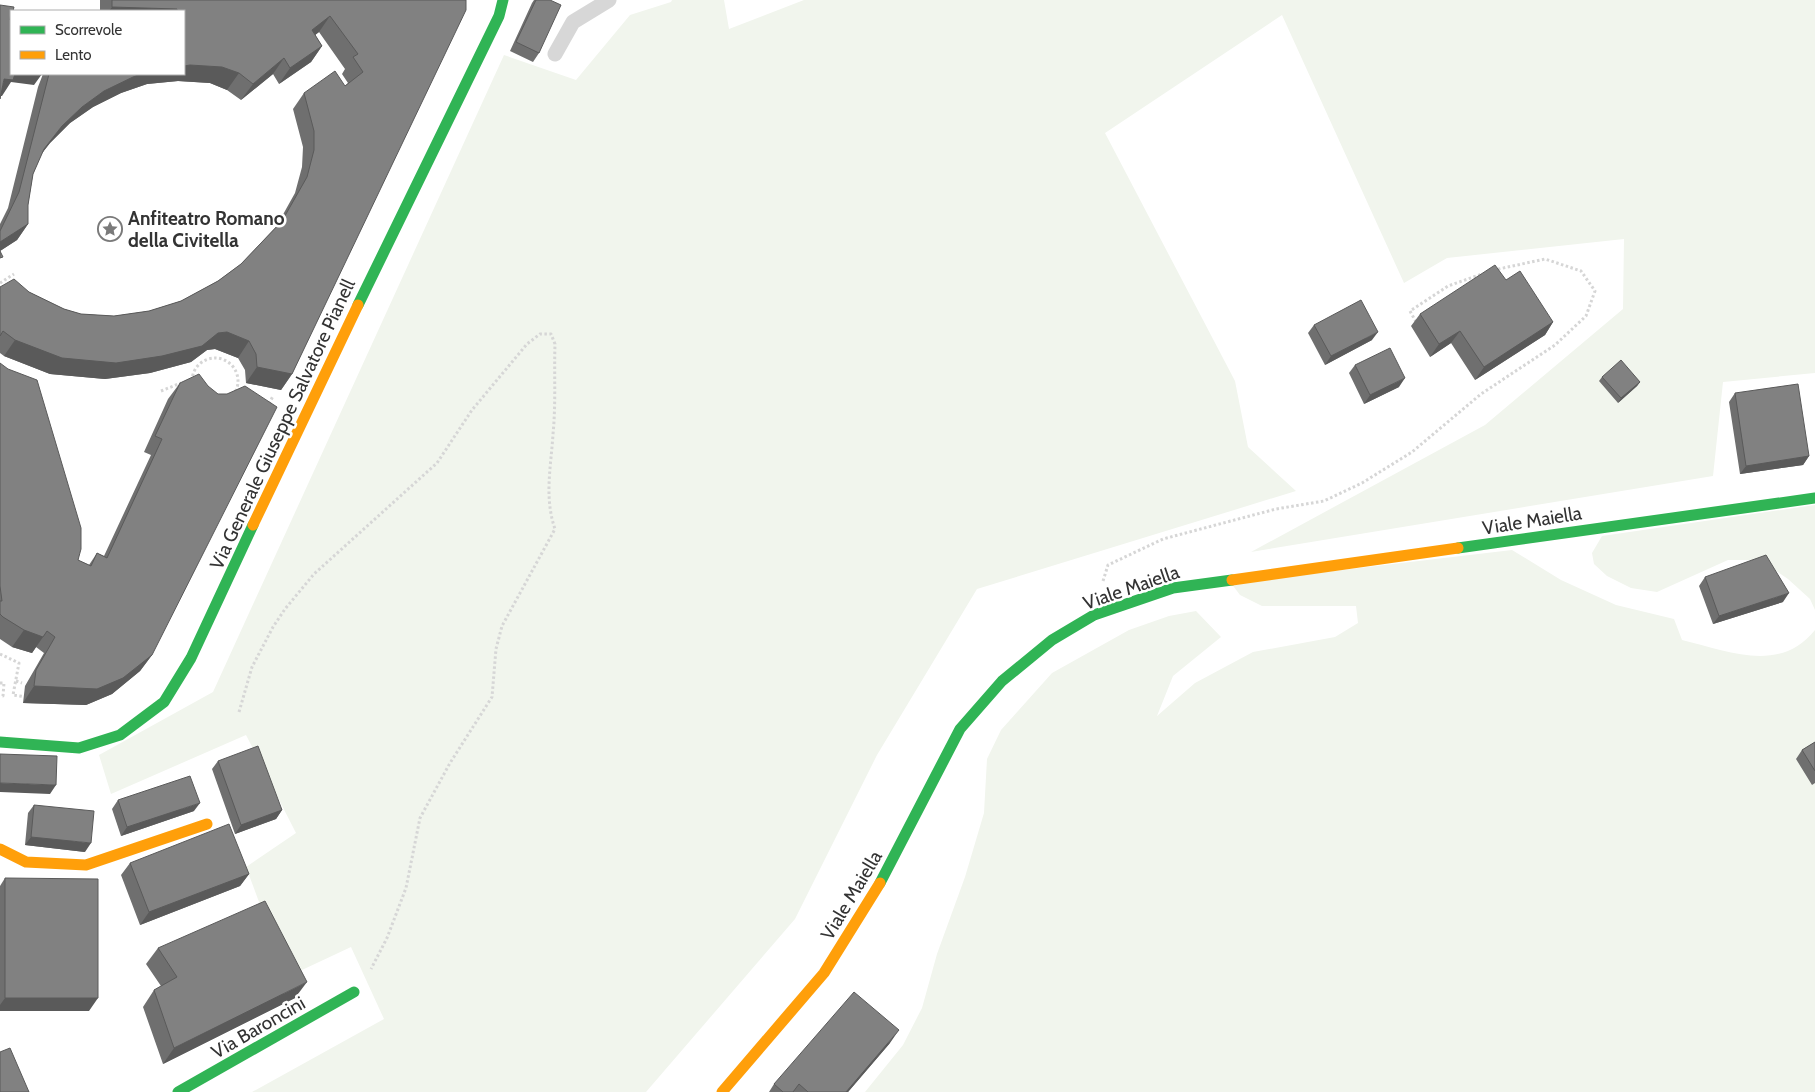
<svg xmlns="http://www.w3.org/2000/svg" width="1815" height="1092" font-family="Cabin,sans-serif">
	<rect width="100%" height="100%" fill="#fff"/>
	<path fill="#f1f5ed" d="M672,0H724L729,29L804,0H1815V373L1723,382L1713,476L1251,552L1485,425L1623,309L1624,239L1447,258L1404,283L1282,15L1105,133L1235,381L1248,447L1296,491L977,589L877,755L795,919L646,1092H252L384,1019L351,947L287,977L246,867L296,833L246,735L111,794L99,755L213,692L504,55L576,80L630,15L671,2Z
		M1815,505V610L1810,599L1788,579L1766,564L1750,560H1728L1657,592L1631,588L1607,576L1594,564L1592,553L1602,536Z
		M1512,550L1561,580L1616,605L1674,619L1682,640C1728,651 1780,674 1815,630V1092H865L903,1045L922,1008L937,954L965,877L984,813L987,759L1001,730L1052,673L1129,630L1169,616L1196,611L1221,637L1173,676L1157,716L1195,683L1253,652L1335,637L1358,623L1356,606H1262L1240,595L1231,583Z"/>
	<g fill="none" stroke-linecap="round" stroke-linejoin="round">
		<path stroke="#d6d6d6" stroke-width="3" stroke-dasharray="2.5 2.5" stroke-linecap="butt" d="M0,283L14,274
			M1416,322L1410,311L1448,286L1482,274
			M192 381a23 23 0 1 1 46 0a23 23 0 1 1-46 0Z
			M161,391L181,383
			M269,404L273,396
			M1103,581L1108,565L1163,539L1276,509L1324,501L1362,483L1412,452L1481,394L1555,345L1586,316L1595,291L1581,271L1545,259L1494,270
			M0,654L19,663L13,695L26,697
			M16,681L22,683
			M0,683H4L3,696H0
			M239,712L252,667L273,627L285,609L314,574L437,463L472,410L527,344L540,334H551L555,344C554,374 556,404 553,434C551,467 544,497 555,529L502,626L496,649L492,697L450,763L420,818L406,888L387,938L371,969"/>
		<path stroke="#d7d7d7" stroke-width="15" d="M555,54L573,22L609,0"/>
		<path stroke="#30b455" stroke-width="11" d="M358,305L499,16L503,0
			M1458,548L1815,498
			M0,742L79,748L120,735L164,702L191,658L253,525
			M880,883L960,729L1002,681L1052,640L1094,615L1173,588L1232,580
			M178,1092L354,992"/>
		<path stroke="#ff9f0a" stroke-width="11" d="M253,525L358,305
			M1232,580L1458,548
			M0,849L26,862L86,865L207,824
			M722,1092L824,973L880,883"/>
	</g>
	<path fill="#6f6f6f" d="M100,0H466L292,374L281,390L246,383L245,370L238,358L215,349L207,350L191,362L150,373L105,379L50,374L4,356L0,353V287L29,292L64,309L81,314L114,316L149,311L181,301L218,281L241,264L276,227L295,193L302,167L303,147L293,109L304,93L345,86L348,83L342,74L345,69L319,32L315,35L322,46L311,62L279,84L273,74L241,100L227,90L210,83L178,81L147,84L121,93L93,107L70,123L50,143L42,153L33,174L28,205V224L17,240L0,251V224L8,208L38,87L43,74H184V11H100Z
		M534,0H550L539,53L533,62L510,51L532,3Z
		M1506,280L1553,322L1545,335L1475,380L1451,343L1430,357L1411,326L1420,314Z
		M1314,325L1372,340L1325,365L1308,333Z
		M0,363L78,560L89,565L97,553L104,556L151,455L144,452L168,399L180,383L152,655L140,671L112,694L86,705L23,703L25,686L44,653L36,647L32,653L12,647L0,639Z
		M1355,365L1399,387L1364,404L1349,373Z
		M1602,377L1640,382L1637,386L1618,403L1599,381Z
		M1735,393L1809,456L1803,465L1740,474L1729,402Z
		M1705,577L1783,602L1713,624L1699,586Z
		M1815,742V783L1812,785L1796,759L1802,750Z
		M218,761L282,810L276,819L235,834L212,769Z
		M118,800L194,811L121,836L112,809Z
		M34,805L85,852L25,845L28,813Z
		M130,863L249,874L240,886L140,925L121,875Z
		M5,878L89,1011H0V886Z
		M158,948L295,998L163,1064L143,1007L154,990L161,986L146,964Z
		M890,1043L848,1092H769L774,1084Z"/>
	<path fill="#5a5a5a" d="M112,7L177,9L176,11H109Z
		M330,16L319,32L301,46L312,30Z
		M322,46L311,62L279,84L290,68Z
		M284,58L273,74L241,100L253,84Z
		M190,65L222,67L239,73L227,90L210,83L178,81L147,84L121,93L93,107L70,123L50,143L33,165L44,149L62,126L82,107L104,91L133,77L141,74H184V66Z
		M11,74H42L34,85L11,82L2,96H0L4,79Z
		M28,224L17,240L0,251V242Z
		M1553,322L1545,335L1475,380L1484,367Z
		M1460,331L1451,343L1430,357L1439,344Z
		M227,332L249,341L238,358L215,349L207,350L191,362L150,373L105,379L50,374L4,356L15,340L218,333Z
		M1378,332L1372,340L1325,365L1331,356Z
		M257,367L292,374L281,390L246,383Z
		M1405,378L1399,387L1364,404L1370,395Z
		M1640,382L1637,386L1618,403L1621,398Z
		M1809,456L1803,465L1740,474L1746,466Z
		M1789,593L1783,602L1713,624L1719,616Z
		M24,630L43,637L32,653L12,647Z
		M152,655L140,671L112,694L86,705L23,703L34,686Z
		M0,783L56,785L50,794L0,792Z
		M200,803L194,811L121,836L127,827Z
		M282,810L276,819L235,834L241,825Z
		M31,837L91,843L85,852L25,845Z
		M249,874L240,886L140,925L149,912Z
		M307,982L295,998L163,1064L174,1048Z
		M5,998H98L89,1011H0V1005Z
		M899,1030L890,1043L848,1092H846Z"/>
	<path fill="#818181" stroke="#5a5a5a" d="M112,0H466V10L292,374L257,367L256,354L249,341L227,332L218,333L202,346L162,356L116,363L62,358L15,340L3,331L0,336V287L14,279L29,292L64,309L81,314L114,316L149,311L181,301L218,281L241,264L282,221L307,177L314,150V131L304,93L335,71L345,86L363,72L353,57L358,54L330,16L312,30L322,46L290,68L284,58L253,84L239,73L222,67L190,65L184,66V11H177V9L112,7Z
		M536,0H550L561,5L539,53L516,42Z
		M0,5L14,7L13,11H11L10,20H11V74H15L13,80L4,79L0,99Z
		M49,74H141L133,77L104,91L82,107L62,126L44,149L33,174L28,205V224L0,242V231L19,192Z
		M0,251L3,257L0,258Z
		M1495,265L1506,280L1520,271L1553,322L1484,367L1460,331L1439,344L1420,314Z
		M1361,300L1378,332L1331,356L1314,325Z
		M1390,348L1405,378L1370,395L1355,365Z
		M1621,360L1640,382L1621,398L1602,377Z
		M0,363L8,369L37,380L81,528V549L78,560L91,566L97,553L107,558L162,439L155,436L180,383L199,374L208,386L218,394H227L245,386L277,407L152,655L123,678L97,689L34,686L36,670L55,637L47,631L43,637L24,630L3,617L0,614V601H2L0,586Z
		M1798,384L1809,456L1746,466L1735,393Z
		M1766,555L1789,593L1719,616L1705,577Z
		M1815,742V771L1802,750Z
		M258,746L282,810L241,825L218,761Z
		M0,754L57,756L56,785L0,783Z
		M190,776L200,803L127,827L118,800Z
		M34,805L94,811L91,843L31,837Z
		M229,824L249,874L149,912L130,863Z
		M5,878L98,879V998H5Z
		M265,901L307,982L174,1048L154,990L177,977L158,948Z
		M854,992L899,1030L846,1092H808L799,1084L793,1092H783L774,1084Z
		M10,1048L29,1092H0V1052Z"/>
	<defs>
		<symbol id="sight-ring" viewBox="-11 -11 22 22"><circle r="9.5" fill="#fff" stroke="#7a7a7a" stroke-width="1.5"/><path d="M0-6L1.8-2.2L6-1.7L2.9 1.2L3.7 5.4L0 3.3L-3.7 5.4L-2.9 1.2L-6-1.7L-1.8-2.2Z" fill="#7a7a7a"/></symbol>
	</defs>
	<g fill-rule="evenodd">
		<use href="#sight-ring" x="96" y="215" width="28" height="28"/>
	</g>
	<g text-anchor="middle" stroke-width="5" stroke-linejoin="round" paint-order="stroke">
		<g font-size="19" font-weight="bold" fill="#333" stroke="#fff" text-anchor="start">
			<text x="128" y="225">Anfiteatro Romano<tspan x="128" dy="22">della Civitella</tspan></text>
		</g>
		<g font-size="19" fill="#333" stroke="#fff">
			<text transform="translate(282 424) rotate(-65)" y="7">Via Generale Giuseppe Salvatore Pianell</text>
			<text transform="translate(1532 520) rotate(-9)" y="7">Viale Maiella</text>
			<text transform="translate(1131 587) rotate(-19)" y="7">Viale Maiella</text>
			<text transform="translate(851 895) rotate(-59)" y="7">Viale Maiella</text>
			<text transform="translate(258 1027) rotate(-30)" y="7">Via Baroncini</text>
		</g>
	</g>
	<rect x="10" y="10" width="175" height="65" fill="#ffffff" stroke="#adadad"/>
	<rect x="20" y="26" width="25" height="8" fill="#30b455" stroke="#adadad"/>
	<text x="55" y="35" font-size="15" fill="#333333">Scorrevole</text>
	<rect x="20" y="51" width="25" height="8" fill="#ff9f0a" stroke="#adadad"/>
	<text x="55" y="60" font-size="15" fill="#333333">Lento</text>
</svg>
